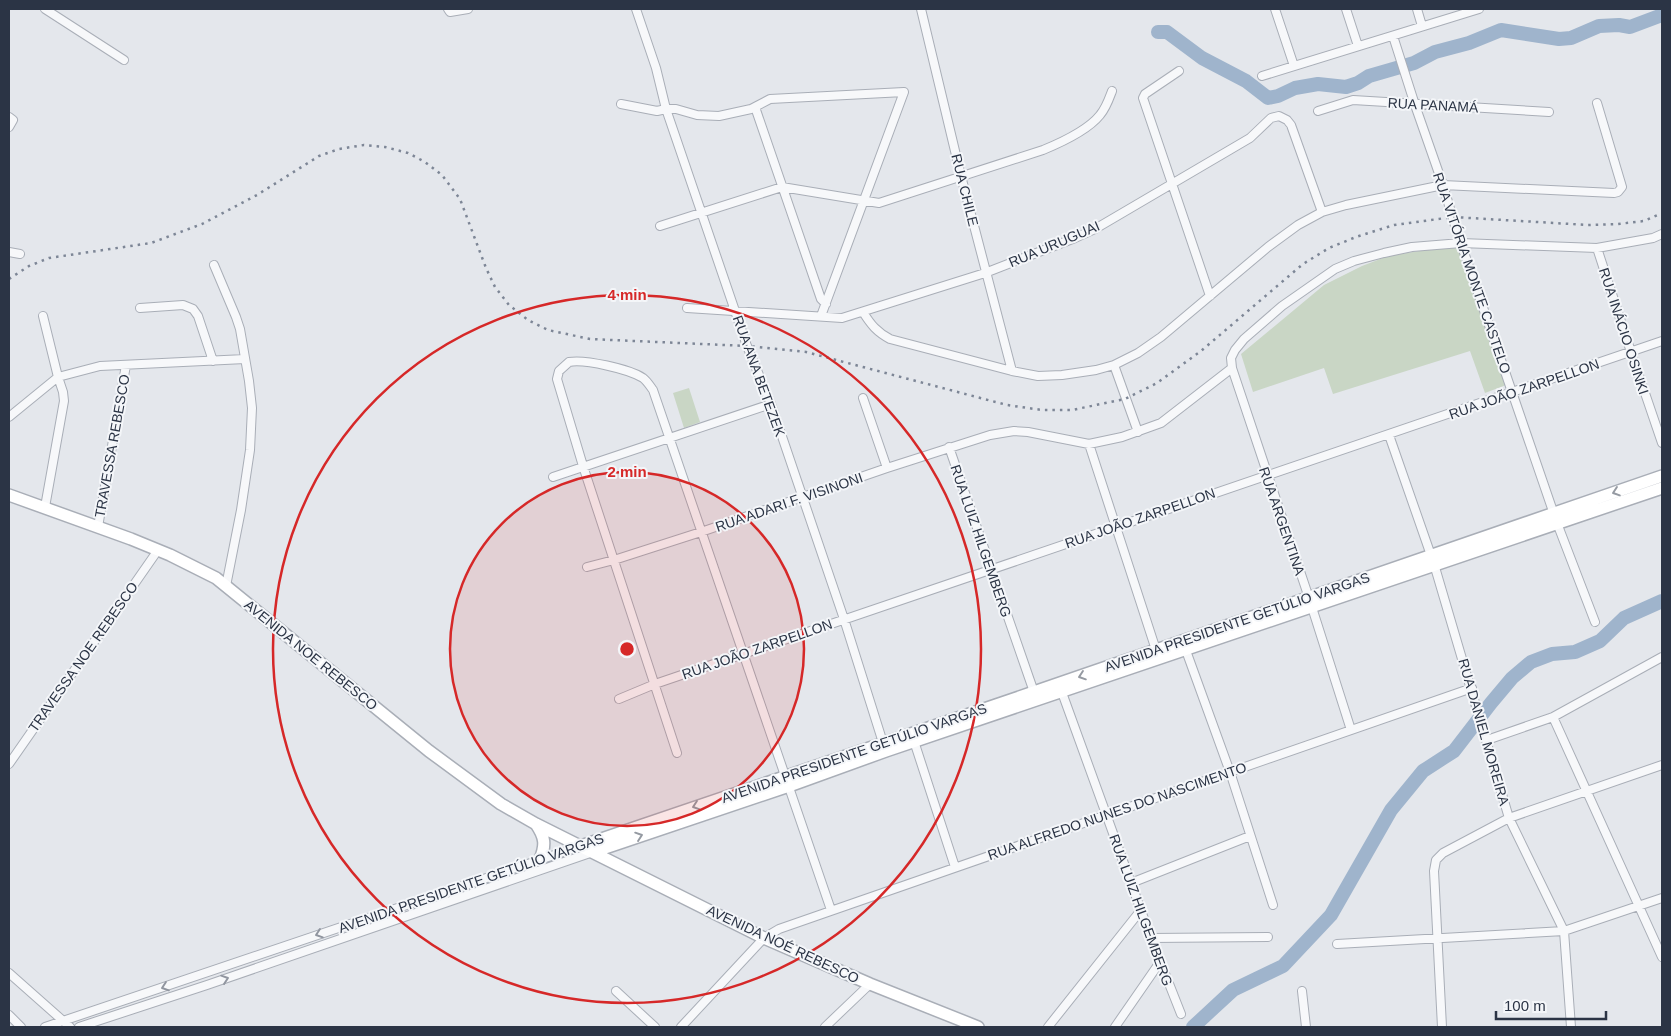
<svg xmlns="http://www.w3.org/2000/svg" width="1671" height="1036" font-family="Arial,sans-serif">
	<rect width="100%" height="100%" fill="#e4e7ec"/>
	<path fill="#c9d6c5" d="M1457,245L1506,385L1485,393L1470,351L1333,394L1324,368L1253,392L1241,354L1324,285L1362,266L1388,256Z
		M689,388L700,422L684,428L673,393Z"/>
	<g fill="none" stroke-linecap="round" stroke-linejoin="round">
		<path stroke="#9fb4cc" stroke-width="14" d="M1158,32H1167L1202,58L1246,81L1268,98L1278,96L1295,88L1318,84L1346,87L1358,83L1369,76L1414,63L1435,52L1469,43L1501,30L1559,39L1571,38L1599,26L1619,25L1630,27L1662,15
			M1193,1027L1233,990L1283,966L1331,915L1391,810L1423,771L1454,751L1491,703L1512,678L1531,662L1552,654L1575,652L1600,641L1624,618L1662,601"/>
		<defs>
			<path id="street" d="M45,9L124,60
				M448,9L450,12L468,9
				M636,9L656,68L666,109L747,346L771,404L844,619L884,746
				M921,9L961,176L1012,371
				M1275,9L1294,66
				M1346,9L1358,46
				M1417,9L1422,26
				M1393,36L1415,105L1443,185L1456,229L1557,523L1595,622
				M1179,71L1145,94L1143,98L1210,296
				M1262,76L1479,9
				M621,104L657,111L666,109H676L697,115L719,116L751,109L770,99L904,92L821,316
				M755,107L821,299L826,304
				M1318,111L1353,100L1549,112
				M9,117L13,120L9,127
				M660,226L782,187L879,203L1043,150C1060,143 1088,130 1100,115C1106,108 1109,99 1112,91
				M1597,248L1631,352L1662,443
				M9,252L20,254
				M214,265L236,317L240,329L249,381L252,408L250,450L241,510L226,586
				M140,308L183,305L193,309L198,316L213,361
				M687,308L842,318L985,273L1075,238L1095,229L1250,138L1271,118L1279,116L1287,120L1291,125L1322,212
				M863,312C871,325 877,332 890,339L1012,371L1038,376L1062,375L1096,370L1114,365L1138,353L1161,337L1268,247L1298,225L1322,212L1346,205L1443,185L1614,193L1618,192L1622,187L1597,103
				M43,316L58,377L63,392L64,401L45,507
				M1114,365L1138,432
				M1232,368L1309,598L1351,730
				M863,398L887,468
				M9,417L58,377L100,366L245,359
				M1389,435L1434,564L1509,818L1564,931L1571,1027
				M1089,444L1156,650
				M949,447L1035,695
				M553,477L771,404
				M98,527L126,365
				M587,567L614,560L701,532L887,468L990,435L1014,431L1028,432L1089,444L1122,437L1161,423L1232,368L1231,358L1235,350L1244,339L1282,306L1335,269L1354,261L1384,253L1412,247L1461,243L1597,248L1653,238L1662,234
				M1184,645L1230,772L1273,905
				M1060,687L1151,938L1181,1014
				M619,699L655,684L1662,341
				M1553,717L1662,957
				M913,738L955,867
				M1487,740L1553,717L1662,657
				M677,753L583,466L557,379L559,371L569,362C585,359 629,369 643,378C647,381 650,386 653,390L831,910
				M9,764L158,550
				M1131,883L1250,836
				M1151,938L1268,937
				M1337,944L1564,931L1662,898
				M9,973L70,1027
				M616,991L655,1027
				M1302,991L1306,1027
				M9,1015L21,1027
				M45,1027L581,846
				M79,1027L207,985L593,852
				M681,1027L764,938L779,929L1472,688
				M825,1027L870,984
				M1048,1027L1141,910
				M1115,1027L1160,962
				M1442,1027L1434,871L1436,860L1443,853L1509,818L1662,765"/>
			<path id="secondary" d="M9,495L131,539L170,555L216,578L429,751L501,804L536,824L764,938L870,984L978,1027
				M536,824C545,837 546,845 540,859
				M581,846L1034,692L1662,476
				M593,852L789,786L886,751L1662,488"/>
		</defs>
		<use href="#street" stroke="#a9aeb7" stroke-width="10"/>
		<use href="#secondary" stroke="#a9aeb7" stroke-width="14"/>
		<use href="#street" stroke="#f7f8fa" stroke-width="8"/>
		<use href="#secondary" stroke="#fff" stroke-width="11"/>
		<path stroke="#7d8696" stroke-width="2.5" stroke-dasharray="2.5 5" stroke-linecap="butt" d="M9,279L29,266L49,258L151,243L202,224L257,195L319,156L339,149L364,145L385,147L408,153L425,162L442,175L460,199L486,268L495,287L509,305L528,320L548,330L590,339L747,346L806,352L1007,405L1042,410H1072L1125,399L1157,383L1201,351L1303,264L1329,248L1356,237L1394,225L1453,217L1588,225L1618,224L1644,221L1662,213"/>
	</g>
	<defs><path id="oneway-chevron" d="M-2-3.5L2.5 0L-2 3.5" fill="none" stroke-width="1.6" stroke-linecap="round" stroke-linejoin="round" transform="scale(1.25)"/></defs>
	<g stroke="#959aa2">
		<use href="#oneway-chevron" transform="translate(1616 492) rotate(161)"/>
		<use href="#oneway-chevron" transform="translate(1082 676) rotate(161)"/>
		<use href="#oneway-chevron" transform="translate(696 806) rotate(161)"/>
		<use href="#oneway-chevron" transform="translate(639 836) rotate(-19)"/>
	</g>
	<g stroke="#9196a0">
		<use href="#oneway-chevron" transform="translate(319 934) rotate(161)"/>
		<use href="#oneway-chevron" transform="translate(225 979) rotate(-19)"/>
		<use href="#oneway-chevron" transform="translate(165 987) rotate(161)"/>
	</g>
	<circle cx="627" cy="649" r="177" fill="#d62828" fill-opacity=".12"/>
	<g fill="none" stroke="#d62828" stroke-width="2.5">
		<circle cx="627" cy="649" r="177"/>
		<circle cx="627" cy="649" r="354"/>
	</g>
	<g text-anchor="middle" stroke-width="4" stroke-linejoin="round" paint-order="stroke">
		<g font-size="14" fill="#2b3445" stroke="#f4f6f9">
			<text transform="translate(1433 105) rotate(3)" y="5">RUA PANAMÁ</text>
			<text transform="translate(965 190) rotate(76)" y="5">RUA CHILE</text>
			<text transform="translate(1054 244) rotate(-23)" y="5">RUA URUGUAI</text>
			<text transform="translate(1472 273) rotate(71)" y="5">RUA VITÓRIA MONTE CASTELO</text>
			<text transform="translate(1624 331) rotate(72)" y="5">RUA INÁCIO OSINKI</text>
			<text transform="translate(759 376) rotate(70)" y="5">RUA ANA BETEZEK</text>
			<text transform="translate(1524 389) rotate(-19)" y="5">RUA JOÃO ZARPELLON</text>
			<text transform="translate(112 446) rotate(-80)" y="5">TRAVESSA REBESCO</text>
			<text transform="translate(789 502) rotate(-19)" y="5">RUA ADARI F. VISINONI</text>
			<text transform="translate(1140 518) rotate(-19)" y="5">RUA JOÃO ZARPELLON</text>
			<text transform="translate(1282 521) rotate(71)" y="5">RUA ARGENTINA</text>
			<text transform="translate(981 541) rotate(71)" y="5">RUA LUIZ HILGEMBERG</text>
			<text transform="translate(1237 622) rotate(-19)" y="5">AVENIDA PRESIDENTE GETÚLIO VARGAS</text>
			<text transform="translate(757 649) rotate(-19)" y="5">RUA JOÃO ZARPELLON</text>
			<text transform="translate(311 655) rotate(39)" y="5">AVENIDA NOE REBESCO</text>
			<text transform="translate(83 657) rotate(-55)" y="5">TRAVESSA NOE REBESCO</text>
			<text transform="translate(1484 732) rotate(74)" y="5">RUA DANIEL MOREIRA</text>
			<text transform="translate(854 753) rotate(-19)" y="5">AVENIDA PRESIDENTE GETÚLIO VARGAS</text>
			<text transform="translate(1117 811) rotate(-19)" y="5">RUA ALFREDO NUNES DO NASCIMENTO</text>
			<text transform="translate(471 883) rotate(-19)" y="5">AVENIDA PRESIDENTE GETÚLIO VARGAS</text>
			<text transform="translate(1141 910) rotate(70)" y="5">RUA LUIZ HILGEMBERG</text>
			<text transform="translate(783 944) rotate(25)" y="5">AVENIDA NOÉ REBESCO</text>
		</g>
	</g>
	<circle cx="627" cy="649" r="8" fill="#d62828" stroke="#f4f6f9" stroke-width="2.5"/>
	<g font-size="15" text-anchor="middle" font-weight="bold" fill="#d62828" stroke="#f4f6f9" stroke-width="4" stroke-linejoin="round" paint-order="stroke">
		<text x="627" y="300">4 min</text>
		<text x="627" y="477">2 min</text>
	</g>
	<rect width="1671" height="1036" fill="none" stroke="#2b3445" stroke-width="20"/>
	<path d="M1496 1011v8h110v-8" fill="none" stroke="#2b3445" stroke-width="2.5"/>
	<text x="1504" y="1011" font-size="15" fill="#2b3445" stroke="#f4f6f9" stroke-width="4" paint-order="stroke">100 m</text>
</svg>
